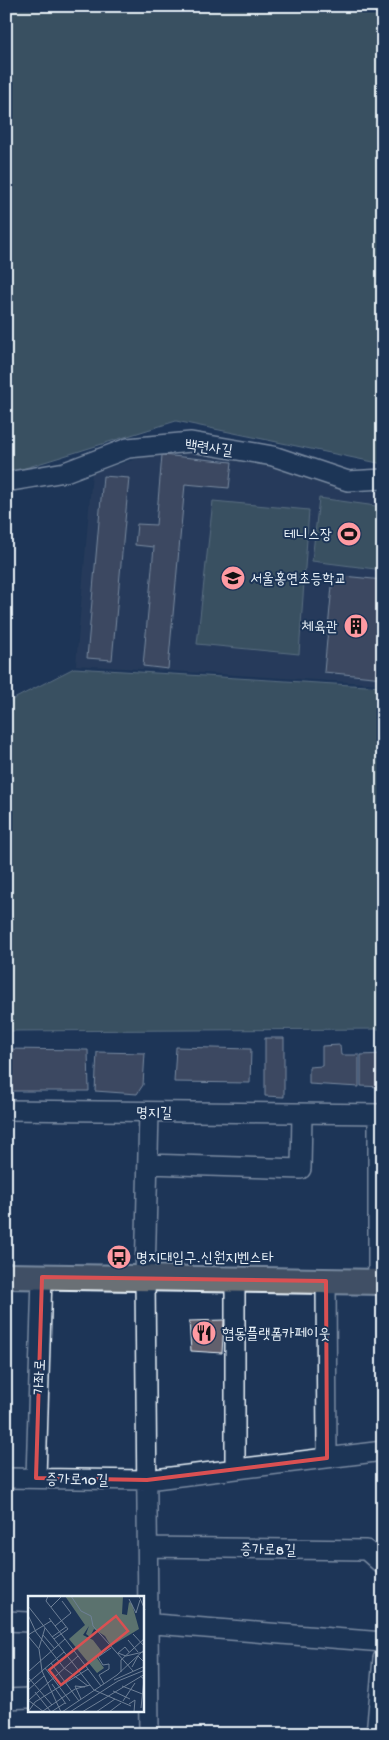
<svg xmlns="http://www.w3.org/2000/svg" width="389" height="1740" font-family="'Gochi Hand','Poor Story',sans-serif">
	<rect width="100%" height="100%" fill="#1d3557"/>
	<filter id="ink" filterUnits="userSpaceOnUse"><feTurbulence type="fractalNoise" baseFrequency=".02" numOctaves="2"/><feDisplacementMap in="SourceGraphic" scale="10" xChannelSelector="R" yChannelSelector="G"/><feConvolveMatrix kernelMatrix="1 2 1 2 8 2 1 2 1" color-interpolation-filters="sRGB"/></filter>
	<g filter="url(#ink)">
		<path fill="#32425e" d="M178,446L272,467L356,492L383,491V684L76,665L92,473Z"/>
		<path fill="#5b726e" stroke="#a2b2b3" d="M6,6H383V464L176,421L6,474Z
			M319,498L383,507V570L312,561Z
			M213,501L309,510L299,654L197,644Z
			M74,668L383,687V1029L6,1031V703Z"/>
		<path fill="#62606d" stroke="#e8f1f8" d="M162,455L232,462L229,488L185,484L168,669L143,666L154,547L135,545L137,524L156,525Z
			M103,476L129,478L112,660L87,658Z
			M333,575L383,580V678L324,672Z
			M265,1038H284V1097L265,1096Z
			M340,1045L341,1055H359V1087L309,1084V1067L322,1066V1046Z
			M176,1047L251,1049L250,1083L174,1082Z
			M6,1049L88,1050L89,1091H6Z
			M97,1052L145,1053L143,1085L137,1094L95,1091Z
			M383,1054V1087L361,1086V1055Z
			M224,1320L222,1353L191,1351L189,1321Z"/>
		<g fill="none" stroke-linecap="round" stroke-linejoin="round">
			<defs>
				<path id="minor" d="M6,482L65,472L128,448L191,442L273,456L348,481L383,479
					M6,1110L383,1114
					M149,1112L145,1278L149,1734
					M378,1114V1282
					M148,1164L301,1169L302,1114
					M326,1281L327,1458
					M235,1469V1280
					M6,1478L147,1480L383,1451
					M36,1478L42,1277
					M148,1547L366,1550L383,1565
					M6,1621L29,1622
					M142,1623L383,1642
					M6,1699L29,1698
					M376,1734L383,1659"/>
				<path id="major" d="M6,1276L383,1282"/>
			</defs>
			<use href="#minor" stroke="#e8f1f8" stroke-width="22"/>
			<use href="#major" stroke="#e8f1f8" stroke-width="28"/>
			<use href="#minor" stroke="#1d3557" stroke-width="19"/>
			<use href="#major" stroke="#6a7074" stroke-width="24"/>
		</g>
	</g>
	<path d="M0 0H389V1740H0ZM42,1277L326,1281L327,1458L147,1480L36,1478Z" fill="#1d3557" fill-opacity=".55" fill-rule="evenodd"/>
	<path fill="none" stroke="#da5052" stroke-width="4" stroke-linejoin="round" d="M42,1277L326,1281L327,1458L147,1480L36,1478Z"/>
	<defs>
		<symbol id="stadium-disc" viewBox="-11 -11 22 22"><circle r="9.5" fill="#ff9aa2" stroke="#1d3557"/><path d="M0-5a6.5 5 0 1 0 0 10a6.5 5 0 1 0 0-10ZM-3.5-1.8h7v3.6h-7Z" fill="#111"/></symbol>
		<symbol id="school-disc" viewBox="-11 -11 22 22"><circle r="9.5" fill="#ff9aa2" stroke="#1d3557"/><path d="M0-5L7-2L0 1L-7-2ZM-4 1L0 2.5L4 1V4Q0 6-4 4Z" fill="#111"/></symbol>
		<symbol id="building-disc" viewBox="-11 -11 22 22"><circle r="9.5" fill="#ff9aa2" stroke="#1d3557"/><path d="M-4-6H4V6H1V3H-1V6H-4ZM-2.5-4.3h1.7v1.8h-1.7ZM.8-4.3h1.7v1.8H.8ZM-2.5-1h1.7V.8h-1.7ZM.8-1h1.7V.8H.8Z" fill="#111"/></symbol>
		<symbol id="bus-disc" viewBox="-11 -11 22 22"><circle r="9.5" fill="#ff9aa2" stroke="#1d3557"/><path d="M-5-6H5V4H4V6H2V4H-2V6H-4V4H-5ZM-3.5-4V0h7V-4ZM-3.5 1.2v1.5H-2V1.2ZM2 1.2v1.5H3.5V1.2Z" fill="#111"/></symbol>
		<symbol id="restaurant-disc" viewBox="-11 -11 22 22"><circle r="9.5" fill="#ff9aa2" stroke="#1d3557"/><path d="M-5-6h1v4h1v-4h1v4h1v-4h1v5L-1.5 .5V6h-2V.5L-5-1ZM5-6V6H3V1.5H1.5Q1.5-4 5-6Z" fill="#111"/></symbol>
	</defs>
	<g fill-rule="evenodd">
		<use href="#stadium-disc" x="335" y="520" width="28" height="28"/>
		<use href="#school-disc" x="219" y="564" width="28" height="28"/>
		<use href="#building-disc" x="342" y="612" width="28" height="28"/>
		<use href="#bus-disc" x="105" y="1243" width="28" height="28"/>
		<use href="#restaurant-disc" x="190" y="1319" width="28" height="28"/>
	</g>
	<g text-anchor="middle" stroke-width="4" stroke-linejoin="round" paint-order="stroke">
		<g font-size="15" fill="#e8f1f8" stroke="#1d3557">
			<text transform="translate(209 447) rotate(7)" y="5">백련사길</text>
			<text transform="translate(154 1112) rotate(1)" y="5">명지길</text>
			<text transform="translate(39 1377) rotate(-88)" y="5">가좌로</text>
			<text transform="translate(77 1479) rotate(1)" y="5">증가로10길</text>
			<text transform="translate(268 1549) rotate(1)" y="5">증가로8길</text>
		</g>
		<g font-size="15" fill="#e8f1f8" stroke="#1d3557" text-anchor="start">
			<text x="332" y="539" text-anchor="end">테니스장</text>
			<text x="250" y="583">서울홍연초등학교</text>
			<text x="338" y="631" text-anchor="end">체육관</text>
			<text x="136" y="1262">명지대입구.신원지벤스타</text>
			<text x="222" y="1338">협동플랫폼카페이웃</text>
		</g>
	</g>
	<g transform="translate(28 1596)">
		<rect width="116" height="116" fill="#1d3557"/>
		<path d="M37,0H95L94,18L99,19L101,6L104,8L111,33L83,50L77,40L66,33L62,41L58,38L61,30L55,39L65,44L75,57L69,62L76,72L69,77L41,43L57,29Z" fill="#5b726e"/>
		<path fill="none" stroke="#6e8097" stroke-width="1" d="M20,0L18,5L40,33L26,43M43,0L53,15L63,20L65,30L105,75M111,0L117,14M101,3L108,17L112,4M0,10L66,94L103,110M23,11L34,0M0,19L8,36L36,72L60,90M21,22L73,90M27,30L43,17L34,5M105,38L117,51M0,39L23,25M15,39L27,53M0,40L11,53L14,75L33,116M24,41L38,31M100,44L110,56M11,52L17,32M101,56L97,51L90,57L98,60L115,56M23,67L51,105M104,71L110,60L117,67M17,72L42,105M0,76L37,43M93,76V64L117,42M112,80L116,83L113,112M0,81L24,109M86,84L117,70M0,87L36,56M24,88L38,108M76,88L71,79L81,73V68L75,69L70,61L83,52M94,90L117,99M0,94L16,80M85,95L102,103M7,96L23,116L37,107M53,103L47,90L57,91M0,104L16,116M1,104L50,60M95,105L107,87M101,108L107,104L106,116M15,115L47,93L62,89M0,116L7,106L60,73M34,116L89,79L117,53M42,116L90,85L117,74M54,116L117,78M68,116L87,103M81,116L93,107"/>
		<path fill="#da5052" fill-opacity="0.15" stroke="#da5052" stroke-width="2.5" d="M88,20L100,35L33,89L21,74Z"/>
		<rect width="116" height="116" fill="none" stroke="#e8f1f8" stroke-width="2.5"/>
	</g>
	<rect width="389" height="1740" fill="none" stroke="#1d3557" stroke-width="25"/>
	<rect x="12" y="12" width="364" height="1715" fill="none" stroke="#e8f1f8" stroke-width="2" filter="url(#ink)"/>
</svg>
